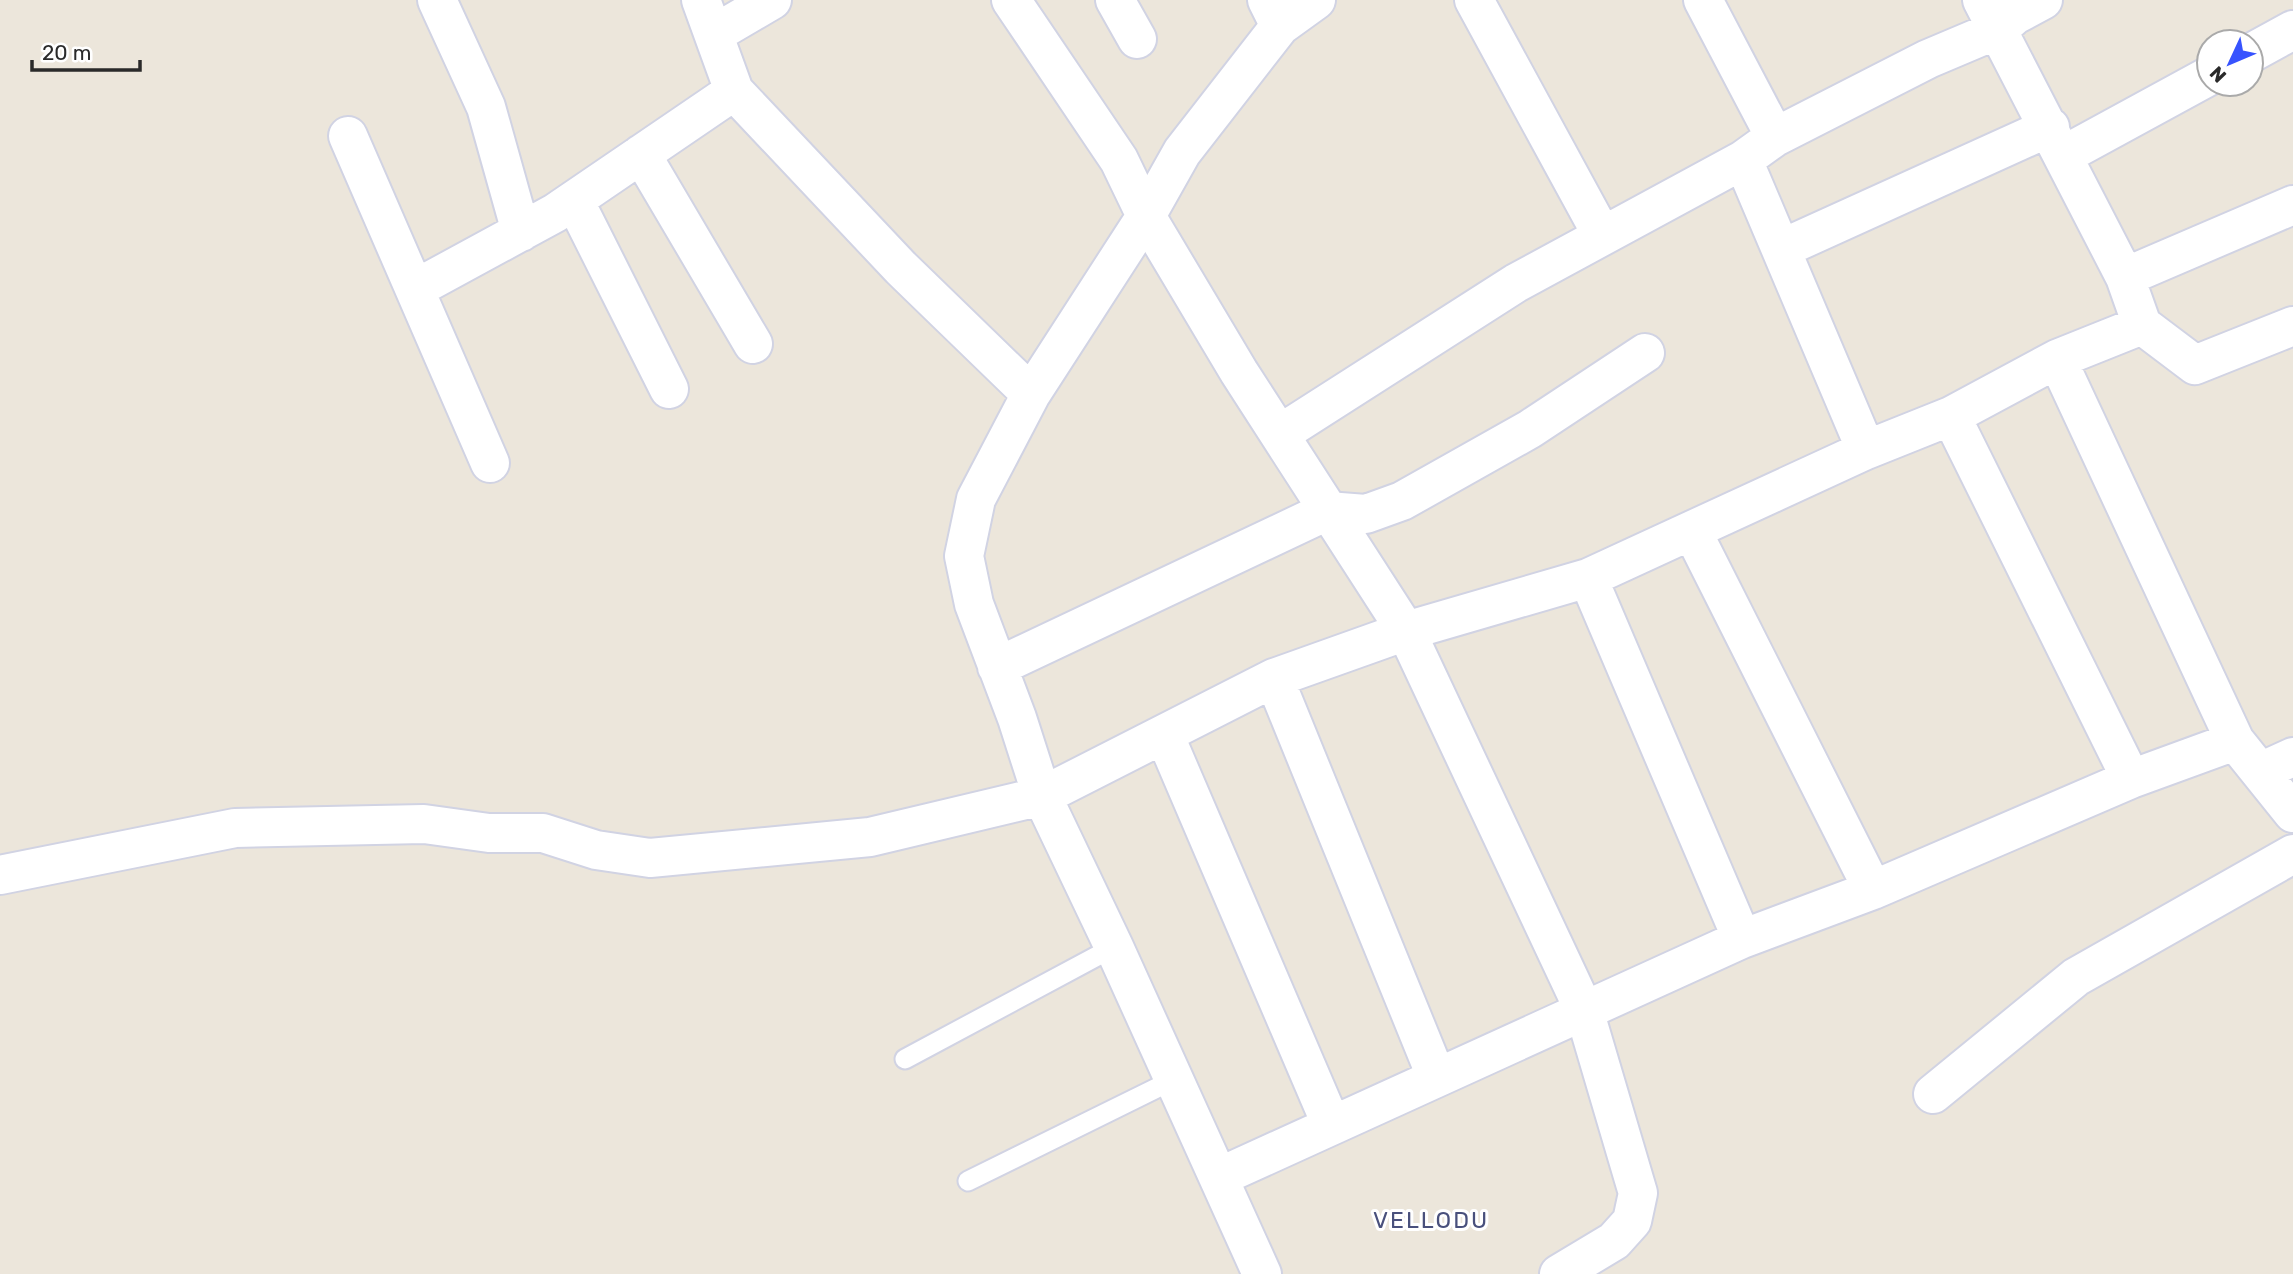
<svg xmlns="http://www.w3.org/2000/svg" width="2293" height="1274" font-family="Rubik,sans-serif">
	<rect width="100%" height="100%" fill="#ece6db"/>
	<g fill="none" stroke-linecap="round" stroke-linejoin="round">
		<defs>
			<path id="lane" d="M905,1059L1114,947
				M968,1181L1175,1079"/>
			<path id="street" d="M437,0L486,107L521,232
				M701,0L734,91
				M1011,0L1119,160L1146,216L1031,394L976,499L964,556L974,604L1017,718L1042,796L1114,947L1262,1274
				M1115,0L1137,39
				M1474,0L1602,235
				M1703,0L1775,137
				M714,34L772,0
				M2251,53L2293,30
				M348,136L490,463
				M641,154L753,344
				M2064,155L2209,76
				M1743,160L1866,450
				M574,200L669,389
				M1781,249L2050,127
				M2125,277L2293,205
				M415,289L555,213L734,91L901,268L1031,394
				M2142,325L2195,365L2293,326
				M2057,359L2235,741L2293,813
				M1951,416L2131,779
				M1280,434L1516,283L1743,160L1775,137L1928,59L1999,29L2015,15L2043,0
				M1692,531L1873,890
				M1588,578L1742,939
				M997,667L1327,511L1366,514L1402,501L1530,429L1645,353
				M1274,678L1436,1076
				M1164,734L1331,1124
				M2260,772L2293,757
				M0,875L235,828L424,824L489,833H543L596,850L650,858L870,837L1042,796L1274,678L1406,631L1588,578L1866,450L1951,416L2057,359L2142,325L2125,277L1982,0
				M1933,1094L2076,977L2293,854
				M1219,1177L1742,939L1873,890L2131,779L2235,741"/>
			<path id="secondary" d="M1267,0L1280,26L1182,152L1146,216L1239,372L1406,631L1584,1010L1638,1193L1632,1221L1614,1241L1559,1274
				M1280,26L1316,0"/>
		</defs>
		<use href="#lane" stroke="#d1d3e3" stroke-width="23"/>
		<use href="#street" stroke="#d1d3e3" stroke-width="42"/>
		<use href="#secondary" stroke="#d1d3e3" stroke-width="42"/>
		<use href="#lane" stroke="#fff" stroke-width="19"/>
		<use href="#street" stroke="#fff" stroke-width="38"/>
		<use href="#secondary" stroke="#fff" stroke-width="38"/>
	</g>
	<g text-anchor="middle" stroke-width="6" stroke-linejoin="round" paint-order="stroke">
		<g font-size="23" letter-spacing="2" fill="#49507c" stroke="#fff">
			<text x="1431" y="1228">VELLODU</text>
		</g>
	</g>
	<g transform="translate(2230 63) rotate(226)"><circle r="33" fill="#ffffff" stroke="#aaaaaa" stroke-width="2"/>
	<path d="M0-5L12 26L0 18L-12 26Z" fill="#3753fe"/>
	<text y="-10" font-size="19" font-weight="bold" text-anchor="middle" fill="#2a2a2a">N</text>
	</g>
	<path d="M32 60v10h108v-10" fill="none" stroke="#2a2a2a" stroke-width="3.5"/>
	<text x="42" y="60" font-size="21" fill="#2a2a2a" stroke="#ffffff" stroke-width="5" paint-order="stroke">20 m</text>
</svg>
